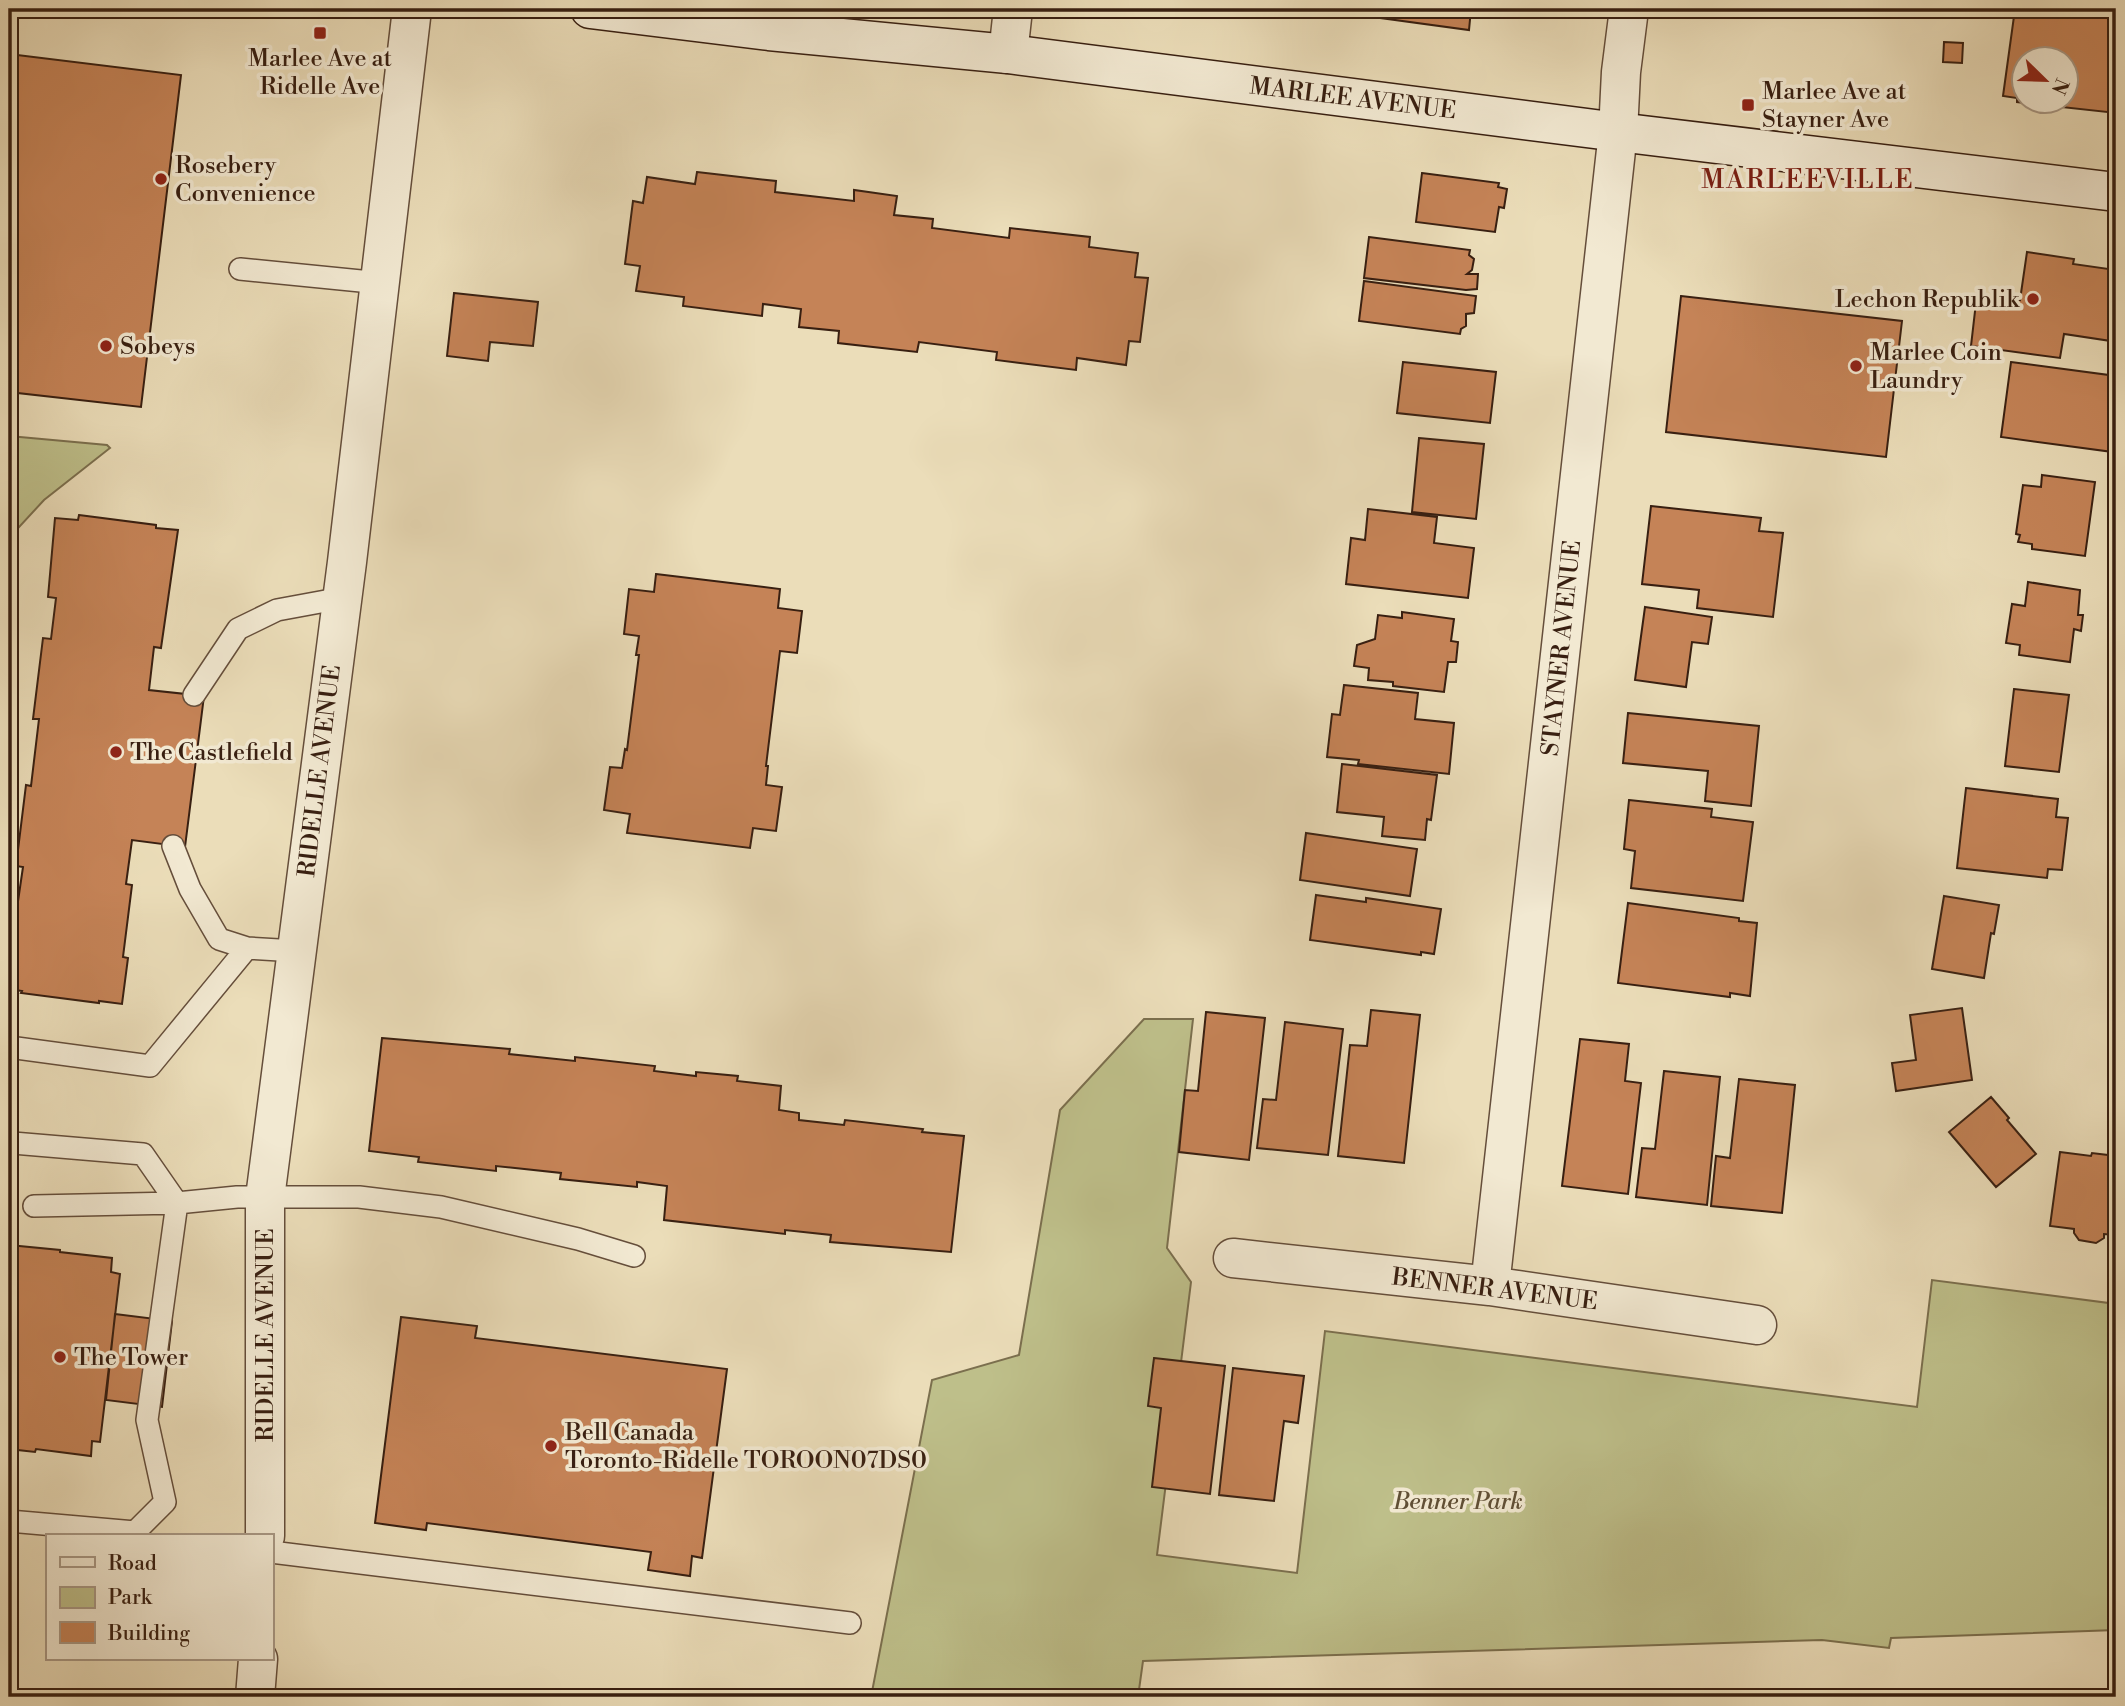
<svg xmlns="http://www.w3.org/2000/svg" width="2125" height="1706" font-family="'Libre Bodoni',serif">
	<rect width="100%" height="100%" fill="#ebddb9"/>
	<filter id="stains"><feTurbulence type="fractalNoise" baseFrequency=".00286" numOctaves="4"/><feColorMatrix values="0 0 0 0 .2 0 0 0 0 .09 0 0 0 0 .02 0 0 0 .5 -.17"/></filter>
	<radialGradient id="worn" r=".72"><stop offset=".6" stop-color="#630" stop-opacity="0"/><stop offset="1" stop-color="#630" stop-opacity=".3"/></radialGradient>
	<path fill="#bebf8a" stroke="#7b6f4e" stroke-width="2" d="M9,436L107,445L110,448L44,500L9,538Z
		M1144,1019H1193L1167,1248L1191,1282L1157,1555L1297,1573L1325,1331L1917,1407L1932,1280L2116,1304V1630L1891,1638L1889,1648L1822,1640L1143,1661L1138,1697H871L932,1380L1019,1355L1060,1110Z"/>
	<path fill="#c58357" stroke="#381f11" stroke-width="2" fill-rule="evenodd" d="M1314,9H1471L1469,30Z
		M2015,9H2046L2116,17V113L2017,102V98L2003,96ZM2024,60H2066V102H2024Z
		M1944,42L1963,43L1962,63L1943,62Z
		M9,54L181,75L141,407L9,392Z
		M697,172L776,181L775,192L854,201V190L897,196L894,215L933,219L932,228L1009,238L1010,228L1090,237L1089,247L1138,253L1135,277L1148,278L1140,342L1129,341L1126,365L1077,358L1076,370L996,360L997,352L919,342L917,352L838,343L839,331L799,327L801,309L763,304L762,316L683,306L684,297L636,291L640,266L625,264L633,201L643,203L647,177L695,184Z
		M1422,173L1499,183L1498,187L1507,189L1504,208L1499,207L1495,232L1416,222Z
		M1369,237L1470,250L1469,255L1474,259L1472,270L1467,274H1478L1477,289L1466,290L1364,278Z
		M2027,252L2074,259L2073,264L2116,270V311L2111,341L2064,334L2060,358L1971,346L1977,294L2020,300Z
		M1364,281L1476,296L1474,313L1466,314V326L1461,329L1460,334L1359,321Z
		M454,293L538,302L533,346L490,342L488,361L447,356Z
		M1681,296L1902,321L1886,457L1666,432Z
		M1403,362L1496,372L1490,423L1397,413Z
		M2011,362L2116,376V424L2113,452L2001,437Z
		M1419,438L1484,444L1476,519L1412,512Z
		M2042,475L2095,482L2085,556L2032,549V544L2018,542L2020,535L2016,534L2023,485L2041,487Z
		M1651,506L1761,518L1759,531L1783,533L1773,617L1697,608L1699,590L1642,584Z
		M1368,509L1437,517L1434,543L1474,548L1468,598L1346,584L1351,538L1365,540Z
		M79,515L156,525V528L178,530L161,648L154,647L149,690L204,696L185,847L132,840L126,884L132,885L123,957L128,958L122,1004L99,1001V1003L21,993L22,991L9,989V924L11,907L17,908L23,867L16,866L26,785L31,786L39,719H33L43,638L51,639L56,598L48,597L55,518L78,520Z
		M656,574L780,589L778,608L802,611L797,653L780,651L766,766H768L766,785L782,787L776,831L753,828L750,848L627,833L630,814L604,810L610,767L622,768L625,749L627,750L639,655H636L639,636L624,634L629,589L654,592Z
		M2028,582L2080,590L2078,615H2083L2081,631L2074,629L2070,662L2019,655L2020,645L2006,643L2012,604L2025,606Z
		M1645,607L1712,617L1708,644L1692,642L1686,687L1635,680Z
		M1402,612L1454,619L1451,641L1458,642L1456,662H1448L1444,692L1393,686V682L1368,680L1369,668L1354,666L1357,645L1375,639L1378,615L1402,618Z
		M1344,685L1418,693L1415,719L1454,723L1449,774L1358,764L1359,760L1327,757L1332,714L1340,715Z
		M2014,689L2069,695L2059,772L2005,766Z
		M1628,713L1759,726L1751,806L1705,801L1708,771L1623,763Z
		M1342,764L1437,775L1431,820L1427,819L1425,840L1382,836L1384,817L1337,812Z
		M1966,788L2058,799L2056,817L2068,818L2062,870L2048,869L2047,878L1957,868Z
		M1629,800L1712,809L1711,817L1753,822L1743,901L1631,888L1635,851L1624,849Z
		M1306,833L1417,849L1410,896L1300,880Z
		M1316,895L1366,902V898L1441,909L1434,954L1421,952V955L1310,940Z
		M1944,896L1999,905L1994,934L1991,933L1984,978L1932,969Z
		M1628,903L1739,918V921L1757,923L1750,996L1730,993V997L1618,983Z
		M1962,1008L1972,1080L1896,1091L1892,1063L1916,1060L1910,1015Z
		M1371,1010L1420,1015L1404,1163L1338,1156L1350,1045L1367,1046Z
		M1206,1012L1265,1018L1249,1160L1179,1152L1185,1090L1198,1091Z
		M1285,1022L1343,1029L1328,1155L1257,1148L1263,1099L1276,1100Z
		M382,1038L510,1049L509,1054L575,1061V1057L655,1066L654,1071L696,1076V1072L738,1076L737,1081L781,1086L779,1110L799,1113V1120L844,1125L845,1120L923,1129L922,1132L964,1136L951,1252L830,1242L831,1235L785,1230V1234L664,1220L667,1186L637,1182V1187L560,1179L561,1173L496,1166V1171L418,1162L419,1157L369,1151Z
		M1580,1039L1629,1044L1625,1081L1641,1083L1628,1194L1562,1186Z
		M1664,1071L1720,1077L1707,1205L1636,1197L1642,1148L1655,1149Z
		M1739,1079L1795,1085L1782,1213L1711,1206L1716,1156L1730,1158Z
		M1991,1097L2009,1118L2007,1120L2036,1154L1996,1187L1949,1132Z
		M2060,1152L2091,1156L2092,1153L2116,1156V1235L2104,1234V1238L2096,1243L2079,1240L2074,1233V1229L2050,1226Z
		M9,1245L60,1250V1252L112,1258L111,1272L120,1274L100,1442L92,1441L91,1456L36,1449L35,1452L9,1449Z
		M115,1314L172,1321L162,1407L106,1400Z
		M401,1317L477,1326L475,1338L727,1369L702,1558L692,1556L690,1576L648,1570L651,1552L427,1523L426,1530L375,1523Z
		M1154,1358L1225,1366L1210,1494L1152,1487L1161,1408L1148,1406Z
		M1233,1368L1304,1376L1298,1423L1284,1421L1274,1501L1219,1495Z"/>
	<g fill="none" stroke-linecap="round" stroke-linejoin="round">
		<defs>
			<path id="lane" d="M240,269L381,283
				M194,695L238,629L277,610L342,598
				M173,846L190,889L219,939L247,948L296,951
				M9,1047L150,1066L247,948
				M13,1143L143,1154L177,1203L237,1197H359L441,1207L578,1239L634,1256
				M9,1521L135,1532L165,1502L147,1420L177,1203L34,1206
				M271,1552L850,1623"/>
			<path id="street" d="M1008,54L1013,9
				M1233,1258L1490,1286L1757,1325
				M1490,1286L1618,132L1621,72L1629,9
				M265,1536V1198L347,562L412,9
				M255,1697L258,1659"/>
			<path id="secondary" d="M590,9L769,31L1008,54L1618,132L2116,192"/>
		</defs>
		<use href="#lane" stroke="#654e3b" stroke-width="24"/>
		<use href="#street" stroke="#654e3b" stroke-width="41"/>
		<use href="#secondary" stroke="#381f11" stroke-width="41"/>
		<use href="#lane" stroke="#f2e9d2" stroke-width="21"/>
		<use href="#street" stroke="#f2e9d2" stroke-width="38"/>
		<use href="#secondary" stroke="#f2e9d2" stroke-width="38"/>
	</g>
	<g fill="#8f2418" stroke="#f2e9d2" stroke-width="2.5">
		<rect x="313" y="26" width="14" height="14" rx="3.5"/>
		<rect x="1741" y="98" width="14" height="14" rx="3.5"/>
		<circle cx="161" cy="179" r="7"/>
		<circle cx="2033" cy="299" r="7"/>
		<circle cx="106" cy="346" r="7"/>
		<circle cx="1856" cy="366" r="7"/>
		<circle cx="116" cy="752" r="7"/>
		<circle cx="60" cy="1357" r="7"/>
		<circle cx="551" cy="1446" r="7"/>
	</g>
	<g text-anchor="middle" stroke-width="7" stroke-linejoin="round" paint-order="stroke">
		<g font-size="24" fill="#381f11" stroke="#f2e9d2" text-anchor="start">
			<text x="320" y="66" text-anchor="middle">Marlee Ave at<tspan x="320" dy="28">Ridelle Ave</tspan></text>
			<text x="1762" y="99">Marlee Ave at<tspan x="1762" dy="28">Stayner Ave</tspan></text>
			<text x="175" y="173">Rosebery<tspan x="175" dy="28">Convenience</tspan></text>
			<text x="2019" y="307" text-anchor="end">Lechon Republik</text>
			<text x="120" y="354">Sobeys</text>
			<text x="1870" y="360">Marlee Coin<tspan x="1870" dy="28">Laundry</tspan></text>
			<text x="130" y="760">The Castlefield</text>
			<text x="74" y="1365">The Tower</text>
			<text x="565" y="1440">Bell Canada<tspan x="565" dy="28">Toronto-Ridelle TOROON07DS0</tspan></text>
		</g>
		<g font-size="24" fill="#381f11" stroke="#f2e9d2">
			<text transform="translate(1353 98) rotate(7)" y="8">MARLEE AVENUE</text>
			<text transform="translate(1561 648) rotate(-84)" y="8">STAYNER AVENUE</text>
			<text transform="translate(319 771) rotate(-83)" y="8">RIDELLE AVENUE</text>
			<text transform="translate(1495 1289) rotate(7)" y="8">BENNER AVENUE</text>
			<text transform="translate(265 1335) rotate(-90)" y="8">RIDELLE AVENUE</text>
		</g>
		<g font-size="24" font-style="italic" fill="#604f35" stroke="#f2e9d2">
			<text x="1458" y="1509">Benner Park</text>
		</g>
		<g font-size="26" letter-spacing="2" fill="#7a1f14" stroke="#f2e9d2">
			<text x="1808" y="188">MARLEEVILLE</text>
		</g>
	</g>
	<rect width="2125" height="1706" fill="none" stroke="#ebddb9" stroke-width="35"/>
	<rect x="10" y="10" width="2104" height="1685" fill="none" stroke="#381f11" stroke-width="3.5"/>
	<rect x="18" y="18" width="2090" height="1671" fill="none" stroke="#381f11" stroke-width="2"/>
	<rect x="46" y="1534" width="228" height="126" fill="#f2e9d2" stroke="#a89885" stroke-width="2"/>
	<rect x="60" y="1557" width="35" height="10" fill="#f2e9d2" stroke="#a89885" stroke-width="2"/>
	<text x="108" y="1570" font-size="21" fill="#381f11">Road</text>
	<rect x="60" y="1587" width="35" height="21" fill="#bebf8a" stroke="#a89885" stroke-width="2"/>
	<text x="108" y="1604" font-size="21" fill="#381f11">Park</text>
	<rect x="60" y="1622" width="35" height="21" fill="#c58357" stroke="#a89885" stroke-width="2"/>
	<text x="108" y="1640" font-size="21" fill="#381f11">Building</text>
	<g transform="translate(2045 80) rotate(113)"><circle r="33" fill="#f2e9d2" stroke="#a89885" stroke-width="2"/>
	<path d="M0-5L12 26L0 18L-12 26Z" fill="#8f2418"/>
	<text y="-10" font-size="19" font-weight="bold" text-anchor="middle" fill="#381f11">N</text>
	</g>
	<rect width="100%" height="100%" filter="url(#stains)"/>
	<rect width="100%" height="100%" fill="url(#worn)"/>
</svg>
